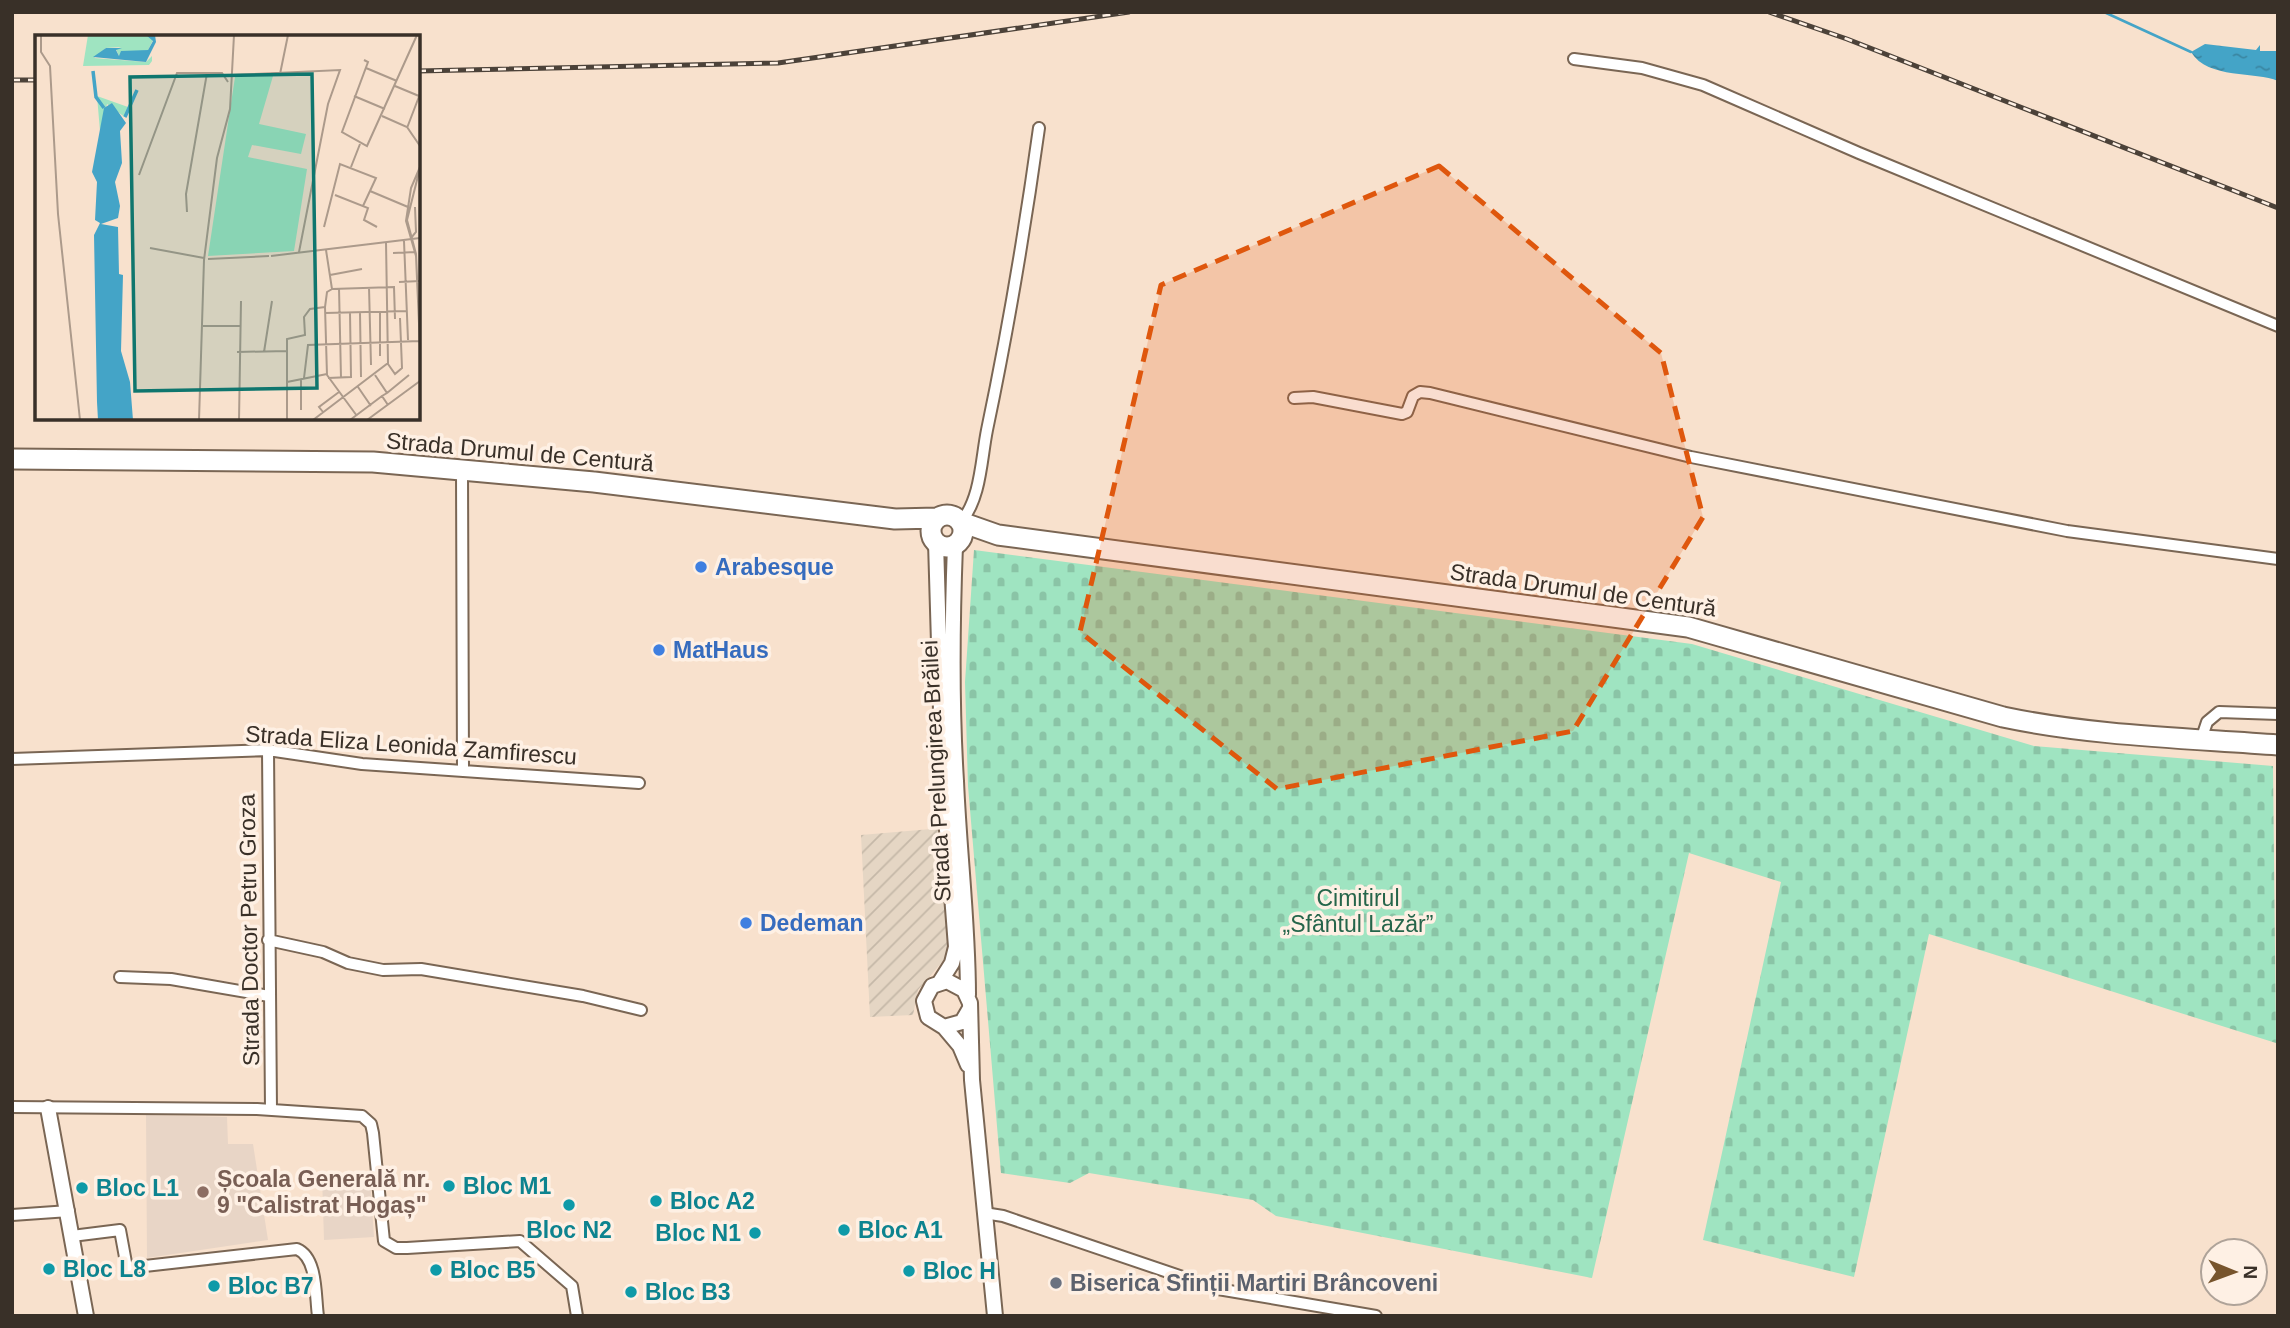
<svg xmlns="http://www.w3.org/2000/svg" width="2290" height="1328" font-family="Helvetica,sans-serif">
	<defs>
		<pattern id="industrial-furrows" width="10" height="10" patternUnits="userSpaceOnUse" patternTransform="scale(1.75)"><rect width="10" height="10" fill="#e5d6c4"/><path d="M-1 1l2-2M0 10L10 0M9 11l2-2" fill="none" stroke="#c5b8a8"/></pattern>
		<pattern id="cemetery-stones" width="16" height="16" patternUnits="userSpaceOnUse" patternTransform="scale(1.75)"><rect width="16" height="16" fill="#9fe4c1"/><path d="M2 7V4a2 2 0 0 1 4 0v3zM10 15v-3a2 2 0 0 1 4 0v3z" fill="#8ac4a6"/></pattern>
		<pattern id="water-ripples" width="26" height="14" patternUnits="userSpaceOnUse" patternTransform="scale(1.75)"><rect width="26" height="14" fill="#44a4c7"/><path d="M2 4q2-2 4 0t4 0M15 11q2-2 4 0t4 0" fill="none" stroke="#3a86a2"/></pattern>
	</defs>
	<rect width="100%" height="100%" fill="#f8e1cd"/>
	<path fill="url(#industrial-furrows)" d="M943,828L949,954L918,990L913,1015L870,1017L861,835Z"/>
	<path fill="#e8d5c6" d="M146,1115L227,1117L228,1144H253L268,1240L147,1258Z
		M322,1176L370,1177L374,1237L324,1240Z"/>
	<path fill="url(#cemetery-stones)" d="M974,550L1692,644L2034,746L2273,766L2276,1043L1929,934L1854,1277L1703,1240L1781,882L1689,853L1592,1278L1276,1216L1253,1200L1089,1173L1070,1183L1001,1173L968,786L965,682Z"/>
	<path fill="url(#water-ripples)" d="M2205,44L2256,50L2260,45V51H2278V81C2256,71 2208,80 2191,52Z"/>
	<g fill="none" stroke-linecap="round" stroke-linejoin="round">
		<path stroke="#44a4c7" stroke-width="2.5" d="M2104,12L2191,52"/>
		<defs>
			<path id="street" d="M1574,59L1642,68L1703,85L1859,153L2278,326
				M1294,398L1313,397L1402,414L1407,412L1413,396L1420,392L1430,393L1691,457L2067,531L2278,559
				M462,469L463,771
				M961,522C981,498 981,460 987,430C1008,330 1025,229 1039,128
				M2201,740L2207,722L2219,712L2278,714
				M268,750L271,1110
				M12,759L268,750L362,764L639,783
				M268,940L323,952L348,963L383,970L421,969L583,996L641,1010
				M120,977L171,979L269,996
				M12,1107L257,1109L362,1116L371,1124L373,1133L384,1241L396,1248H407L520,1241L572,1286L577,1316
				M984,1213L1003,1216L1218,1289L1376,1316
				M12,1215L69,1211
				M72,1236L120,1230L127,1268L297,1249C318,1258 315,1296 318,1316"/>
			<path id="secondary" d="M936,542L943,778L956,947L952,963L940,982
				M955,545C952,624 951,702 956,781C959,853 968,924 968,995
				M969,1010L962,1022L944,1027L928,1017L924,1001L932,986L947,981L964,990L970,1003L972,1080L995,1316
				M944,1027L960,1046L968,1065
				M48,1108L86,1316"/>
			<path id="highway" d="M12,459L373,462L594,482L895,519L937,518
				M931 531a16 16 0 1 1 32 0a16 16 0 1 1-32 0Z
				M961,522L998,535L1688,627L2003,717C2093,736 2186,738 2278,745"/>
		</defs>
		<use href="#street" stroke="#7a6654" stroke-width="14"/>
		<use href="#secondary" stroke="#7a6654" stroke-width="18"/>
		<use href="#highway" stroke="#7a6654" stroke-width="23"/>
		<use href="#street" stroke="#fff" stroke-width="10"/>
		<use href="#secondary" stroke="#fff" stroke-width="14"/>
		<use href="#highway" stroke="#fff" stroke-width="19"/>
		<defs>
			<path id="rail" d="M1769,12L1847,39L2278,208
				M418,71L778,63L1129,12
				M12,80H37"/>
		</defs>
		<use href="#rail" stroke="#4c4239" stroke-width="5"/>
		<use href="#rail" stroke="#fef0e4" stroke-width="2.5" stroke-dasharray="8" stroke-linecap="butt"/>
	</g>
	<path fill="#df570d" fill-opacity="0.2" stroke="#df570d" stroke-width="5" stroke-dasharray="14 9" stroke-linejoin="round" d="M1439,166L1661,353L1703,517L1573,731L1277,789L1080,632L1161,285Z"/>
	<g fill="#3f7fe0" stroke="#fef0e4" stroke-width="2.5">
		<circle cx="701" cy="567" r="7"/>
		<circle cx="659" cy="650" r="7"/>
		<circle cx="746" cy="923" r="7"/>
	</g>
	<g fill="#0f9aa8" stroke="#fef0e4" stroke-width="2.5">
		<circle cx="449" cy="1186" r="7"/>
		<circle cx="82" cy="1188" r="7"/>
		<circle cx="656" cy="1201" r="7"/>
		<circle cx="569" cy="1205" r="7"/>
		<circle cx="844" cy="1230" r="7"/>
		<circle cx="755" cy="1233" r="7"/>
		<circle cx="49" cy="1269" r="7"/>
		<circle cx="436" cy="1270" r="7"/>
		<circle cx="909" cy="1271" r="7"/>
		<circle cx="214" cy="1286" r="7"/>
		<circle cx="631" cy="1292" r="7"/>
	</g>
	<circle fill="#8d6e63" stroke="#fef0e4" stroke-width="2.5" cx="203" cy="1192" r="7"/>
	<circle fill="#6b7280" stroke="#fef0e4" stroke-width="2.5" cx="1056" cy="1283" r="7"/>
	<g text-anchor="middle" stroke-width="7" stroke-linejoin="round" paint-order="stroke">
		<g font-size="23" fill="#393028" stroke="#fef0e4">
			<text transform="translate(520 452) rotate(5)" y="8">Strada Drumul de Centură</text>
			<text transform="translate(1583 590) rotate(8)" y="8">Strada Drumul de Centură</text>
			<text transform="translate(411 745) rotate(4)" y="8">Strada Eliza Leonida Zamfirescu</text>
			<text transform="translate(936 771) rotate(-93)" y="8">Strada Prelungirea Brăilei</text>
			<text transform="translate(249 930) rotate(-91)" y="8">Strada Doctor Petru Groza</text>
		</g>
		<g font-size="23" font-weight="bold" fill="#366cbe" stroke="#fef0e4" text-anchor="start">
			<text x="715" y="575">Arabesque</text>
			<text x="673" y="658">MatHaus</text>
			<text x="760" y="931">Dedeman</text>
		</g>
		<g font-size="23" fill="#25654a" stroke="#fef0e4">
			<text x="1358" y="906">Cimitirul<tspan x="1358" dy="26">„Sfântul Lazăr”</tspan></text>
		</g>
		<g font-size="23" font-weight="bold" fill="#785e54" stroke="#fef0e4" text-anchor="start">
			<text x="217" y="1187">Școala Generală nr.<tspan x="217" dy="26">9 "Calistrat Hogaș"</tspan></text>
		</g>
		<g font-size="23" font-weight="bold" fill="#0d838f" stroke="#fef0e4" text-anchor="start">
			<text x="463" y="1194">Bloc M1</text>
			<text x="96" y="1196">Bloc L1</text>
			<text x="670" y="1209">Bloc A2</text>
			<text x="569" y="1238" text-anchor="middle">Bloc N2</text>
			<text x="858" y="1238">Bloc A1</text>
			<text x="741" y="1241" text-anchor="end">Bloc N1</text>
			<text x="63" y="1277">Bloc L8</text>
			<text x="450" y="1278">Bloc B5</text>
			<text x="923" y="1279">Bloc H</text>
			<text x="228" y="1294">Bloc B7</text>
			<text x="645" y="1300">Bloc B3</text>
		</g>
		<g font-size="23" font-weight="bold" fill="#5b616d" stroke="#fef0e4" text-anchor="start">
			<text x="1070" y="1291">Biserica Sfinții Martiri Brâncoveni</text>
		</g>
	</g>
	<g transform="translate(35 35)">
		<rect width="385" height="385" fill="#f8e1cd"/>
		<path d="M53,0L114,1L118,5L113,15L84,21L81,14L86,12L71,13L59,23L111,27L117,21V26L114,30L48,31ZM62,61L93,72L91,83L72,69L65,96Z" fill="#9fe4c1"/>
		<path d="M238,41L224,89L271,99L266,119L217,110L213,122L272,134L259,216L173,221L200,42Z" fill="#9fe4c1"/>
		<path d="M111,0H120L121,7L111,27L58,22L71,13H87L81,15L84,21L86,16L113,15L118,6ZM77,68L91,88L85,96L87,128L80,147L85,171L83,183L66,189L83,192L84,239L88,240L86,316L95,347L98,385H63L62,367L59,200L65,188L60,185L62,147L57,137L69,73Z" fill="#44a4c7"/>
		<path fill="none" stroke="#44a4c7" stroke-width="3.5" d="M58,36L61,62L69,73M90,82L102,55"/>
		<path fill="none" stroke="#ac9a8b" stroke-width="2" d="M6,0V17L15,31L23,179L45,385M329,25L333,27L307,97L332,111L382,0M331,33L362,46M245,39L253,0M198,40L305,35L293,69L264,217M360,51L384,61M319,61L350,74M347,81L372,92L385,111M372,93L385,59M316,132L325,109M385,132L376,153L371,186L381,221L385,311M385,133L372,185L381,219L385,308M104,140L142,38H187L193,47M335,156L373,172M300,160L333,173L329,185L342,192M152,177L151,159L172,38M289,192L305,129L341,143L328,171M376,203L381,197L380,172M369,206L373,305M115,213L169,223M291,215L297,254L292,257L290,272L292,340L322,381M358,218L381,217M236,221L385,203M173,224L234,221M295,240L327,234M364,247L385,246M334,252L336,330M304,253L306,343M297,254L359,252L360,284M345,277V321M290,278L372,276M325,278L326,342M168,291H205M202,317L252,316M229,317L237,266M353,329L360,339L367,333L365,283M340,340L352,358L347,361L353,370M269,343L273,310L385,306M293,343L316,342L315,278M252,347L292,339M323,352L336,371M352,358L374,340M266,375V344M288,377L284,372L304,357M164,385L169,225L182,123L195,74L199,0M204,385L206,266M252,385V304L270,300L269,282L275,274L290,272M278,385L353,328L351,207M315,385L347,361M332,385L385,346"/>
		<path fill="#0f766e" fill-opacity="0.15" stroke="#0f766e" stroke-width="3.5" d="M277,39L282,353L100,356L95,42Z"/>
		<rect width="385" height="385" fill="none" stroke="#393028" stroke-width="3.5"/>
	</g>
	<rect width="2290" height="1328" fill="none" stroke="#393028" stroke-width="28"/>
	<g transform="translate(2234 1272) rotate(91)"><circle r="33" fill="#fef0e4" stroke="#afa399" stroke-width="2"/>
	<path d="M0-5L12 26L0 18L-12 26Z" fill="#77542c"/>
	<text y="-10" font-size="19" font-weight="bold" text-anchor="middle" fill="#393028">N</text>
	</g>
</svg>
